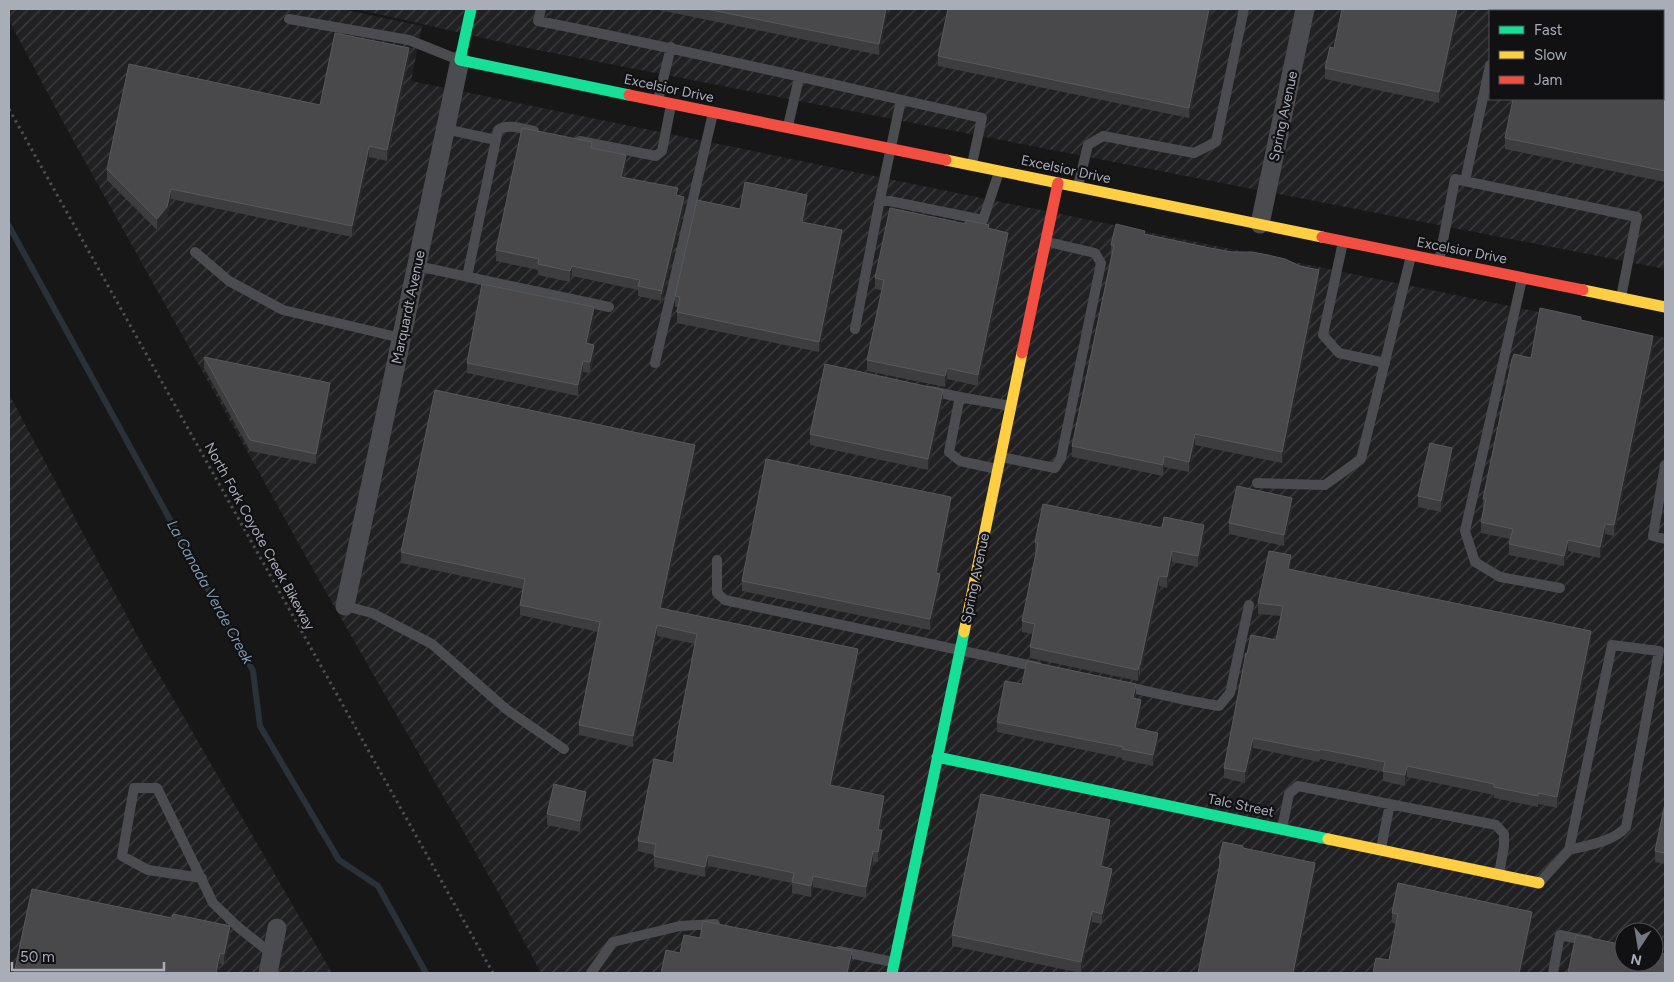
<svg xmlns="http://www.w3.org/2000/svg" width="1674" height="982" font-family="Figtree,sans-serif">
	<defs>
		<pattern id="industrial-furrows" width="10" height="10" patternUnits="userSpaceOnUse" patternTransform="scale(1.25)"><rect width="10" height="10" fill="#212123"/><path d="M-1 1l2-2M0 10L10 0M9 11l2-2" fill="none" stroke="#3e3f41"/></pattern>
	</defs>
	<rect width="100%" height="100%" fill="#171717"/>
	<path fill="url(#industrial-furrows)" fill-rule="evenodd" d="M9,9H341L422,26L411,81L1665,338V973H541L493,883L318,578L63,122L13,28L9,18ZM1624,932H1654V962H1624Z
		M356,9H1665V269L527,48ZM1490,11H1663V99H1490Z
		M9,394L145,650L332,973H9Z"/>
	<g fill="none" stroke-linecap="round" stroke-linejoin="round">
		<path stroke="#2a3239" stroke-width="6" d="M9,226L253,671L260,726L339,860L378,886L426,973"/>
		<path stroke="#4d4e52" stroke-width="3" stroke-dasharray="2.5 4" stroke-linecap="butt" d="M9,109L493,973"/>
		<path stroke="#4b4c50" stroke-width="10" d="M541,9L538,21C687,50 834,85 982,118L972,164
			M1502,11V9
			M289,19L409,40L459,60
			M658,100L671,47
			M901,100L880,199L983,220L999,172
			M788,126L799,78
			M445,129L496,140
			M580,141L656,156L662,151L671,105
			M1465,181L1490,65
			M1078,186L1088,145L1103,136L1194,153L1216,142L1244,9
			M1343,242L1323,335L1339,353L1385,363
			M195,252L229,281L283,310L401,338
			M1439,261L1455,179L1637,217L1621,297
			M417,266L609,307
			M467,277L498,130C508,123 523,129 534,131
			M1522,279L1465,531L1475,562L1500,577L1560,588
			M855,329L880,199
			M655,363L713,113
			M930,391L965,398
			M1001,457L1055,468L1061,458L1101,263L1095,253L1048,242
			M1665,465L1653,536L1665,539
			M997,469L960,461L949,452L959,401L965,398L1011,406
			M1257,483L1325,485L1361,459L1411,256
			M717,560V593L725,600L1038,667
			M345,606L372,613L432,644L506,709L564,749
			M1123,686L1186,700L1219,706L1230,693L1249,605
			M1282,828L1289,794L1298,786L1496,825L1504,834V846L1499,874
			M1381,848L1390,804
			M202,878L148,870L122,856L134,788H157L213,903L238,927L272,954
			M1540,882L1569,850L1612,645L1659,651L1626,827C1613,842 1588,845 1569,850
			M839,951L893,962
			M591,973L613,942L680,926L715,924
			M1553,973L1560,935L1589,941"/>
		<path stroke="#4b4c50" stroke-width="19" d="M1260,224L1305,9
			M345,606L460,60
			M268,973L277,928"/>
		<path stroke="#16e098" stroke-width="11" d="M471,9L460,60L629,95
			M937,757L1328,839
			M892,973L964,632"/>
		<path stroke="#ffcf43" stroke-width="11" d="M946,160L1322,237
			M1583,290L1665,307
			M964,632L1022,353
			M1328,839L1539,883"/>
		<path stroke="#f24e42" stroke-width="11" d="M629,95L946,160
			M1322,237L1583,290
			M1022,353L1058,183"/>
	</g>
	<path fill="#3d3d3f" d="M654,9H888L879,55Z
		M948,9H1212L1189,118L938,66V56Z
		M1459,9L1439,103L1325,79V68L1334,48Z
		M1665,9V182L1505,149V138Z
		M409,58L387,161L369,157L352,237L171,199L167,218L157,230L107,180V169L320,105Z
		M592,148L626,166L624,177L678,196L684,208L661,304V301L638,296V290L572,276L570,282L538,275V270L496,261V250Z
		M807,206L804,222L842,241L819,352L677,323V312L678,307H675V296L740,209Z
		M989,229L1008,243L978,386L947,379L945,387L867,371V360L882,290L875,289V278Z
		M1145,234L1319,281L1282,463L1195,445L1189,472L1164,467L1163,476L1072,457V446L1111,256V245Z
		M594,318L589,343L594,355L590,373L583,372L578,396L467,373V363Z
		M1581,321L1653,346L1614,536L1605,534L1600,558L1568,551L1564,566L1509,555V544L1510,539L1481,533V522L1483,509V499L1531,358Z
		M204,357L330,394L316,464L250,451L204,368Z
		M943,400L928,470L810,445V434Z
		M695,455L662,609L858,659L832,786L884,807L880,830L882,841L878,862H873L866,898L813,887L811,897L792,893V883L708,866L705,877L654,867V855L638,851V841L673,763L695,644L657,636L633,747L579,735V725L598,632L520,615V605L523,589L401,563V552Z
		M1452,458L1441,512L1418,507V496Z
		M951,507L938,573L940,584L930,630L742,591V581Z
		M1292,508L1284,546L1229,534V523Z
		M1162,528L1204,536L1198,567L1172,562L1167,588L1159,586L1140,676L1139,675L1138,681L1030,658V647L1033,634L1022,632V621L1036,553H1035V542Z
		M1291,566L1290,570L1591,642L1557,808L1538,804V807L1494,798V795L1407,777L1405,786L1383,781V772L1320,759L1319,762L1253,748L1245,783L1224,778V768L1247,654L1276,640L1281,616L1258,614V603Z
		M1022,684L1136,695L1135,699L1141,710L1137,729L1158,744L1153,766L1122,760V758L997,732V722Z
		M586,803L580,832L547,825V814Z
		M1665,803V864L1655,862V851Z
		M1110,831L1103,867L1112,879L1102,924L1092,922L1081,973L952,946V935Z
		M1243,848L1315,874L1219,869V858Z
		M1392,913L1532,923L1389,960L1396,924L1392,923Z
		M230,936L224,965L220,964L14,973Z"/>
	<path fill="#29292a" d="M886,9H888L879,55V44Z
		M1209,9H1212L1189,118V108Z
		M1457,9H1459L1439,103V92Z
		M409,48V58L387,161V150Z
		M369,146V157L352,237V226Z
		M626,155V166L621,188V177Z
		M171,189V199L167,218L157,230V219Z
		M807,195V206L802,233V222Z
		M684,197V208L661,304V294Z
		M842,230V241L819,352V342Z
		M1008,233V243L978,386V375Z
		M572,266V276L570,282V271Z
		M1319,270V281L1282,463V452Z
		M594,307V318L586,354V343Z
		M1653,336V346L1614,536V525Z
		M594,345V355L590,373V362Z
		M583,361V372L578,396V385Z
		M947,368V379L945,387V376Z
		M330,383V394L316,464V454Z
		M943,390V400L928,470V459Z
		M1195,434V445L1189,472V462Z
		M695,445V455L660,619V608Z
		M1452,448V458L1441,512V501Z
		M1164,456V467L1163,476V465Z
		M951,497V507L936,583V573Z
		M1292,498V508L1284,546V535Z
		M1605,524V534L1600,558V547Z
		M1204,525V536L1198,567V556Z
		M1568,540V551L1564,566V556Z
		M1172,551V562L1167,588V577Z
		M1291,555V566L1288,580V569Z
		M940,574V584L930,630V619Z
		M1159,576V586L1140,676V665Z
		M657,625V636L633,747V736Z
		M1591,631V642L1557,808V797Z
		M858,649V659L830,796V785Z
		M1139,665V675L1138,681V670Z
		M1136,684V695L1133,709V698Z
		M1141,700V710L1135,739V728Z
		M1158,733V744L1153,766V755Z
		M1253,738V748L1245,783V772Z
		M1407,766V777L1405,786V775Z
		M586,792V803L580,832V821Z
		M884,796V807L878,840V830Z
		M1110,820V831L1101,877V866Z
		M882,830V841L878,862V852Z
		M873,851V862L866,898V887Z
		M708,855V866L705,877V867Z
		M1315,863V874L1295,973H1293Z
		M1112,869V879L1102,924V914Z
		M813,876V887L811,897V886Z
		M1092,911V922L1081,973V962Z
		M1532,912V923L1521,973H1519Z
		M230,926V936L224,965V954Z
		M852,951V962L849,973H847Z
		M220,953V964L218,973H216Z"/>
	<path fill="#49494c" stroke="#58595d" d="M706,9H886L879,44Z
		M948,9H1209L1189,108L938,56Z
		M1342,9H1457L1439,92L1325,68L1330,47L1334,48Z
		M1532,9H1665V171L1505,138L1513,99H1663V11H1532Z
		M335,33L409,48L387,150L369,146L352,226L171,189L167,207L157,219L107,169L129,64L320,105Z
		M522,128L592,142L591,148L626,155L621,177L678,188L676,195L684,197L661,294L662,291L638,286L640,280L572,266L570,271L538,264L539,259L496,250Z
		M745,182L807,195L802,222L842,230L819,342L677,312L680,297L675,296L697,200L740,209Z
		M890,208L966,224V220L989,225L988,228L1008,233L978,375L947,368L945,376L867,360L884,280L875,278Z
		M1116,224L1145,231L1144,234L1210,248L1232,252H1252L1268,255L1285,259L1300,266L1319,270L1282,452L1195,434L1189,462L1164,456L1163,465L1072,446L1114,245H1111Z
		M482,284L594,307L586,343L594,345L590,362L583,361L578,385L467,363Z
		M1540,308L1581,317V320L1653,336L1614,525L1605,524L1600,547L1568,540L1564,556L1509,544L1513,529L1481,522L1486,499H1483L1512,359L1514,354L1531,358Z
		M204,357L330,383L316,454L250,440Z
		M825,364L943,390L928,459L810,434Z
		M435,390L695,445L660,608L858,649L830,785L884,796L878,830H882L878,852L873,851L866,887L813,876L811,886L792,882L794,873L708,855L705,867L654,856L656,844L638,841L654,759L673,763L678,730L697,634L657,625L633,736L579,725L600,622L520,605L525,579L401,552Z
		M1430,443L1452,448L1441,501L1418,496Z
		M766,459L951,497L936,573L940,574L930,619L742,581Z
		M1237,486L1292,498L1284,535L1229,523Z
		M1043,504L1162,528L1164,517L1204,525L1198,556L1172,551L1167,577L1159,576L1140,665H1139L1138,670L1030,647L1035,624L1022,621L1038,543L1035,542Z
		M1269,551L1291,555L1288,569L1591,631L1557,797L1538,793V796L1494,787V784L1407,766L1405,775L1383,771L1385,762L1320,749L1319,751L1253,738L1245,772L1224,768L1246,653L1247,654L1251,635L1276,640L1283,606L1258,603Z
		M1027,661L1136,684L1133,698L1141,700L1135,728L1158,733L1153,755L1122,749L1123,747L997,722L1005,681L1022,684Z
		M554,784L586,792L580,821L547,814Z
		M981,794L1110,820L1101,866L1112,869L1102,914L1092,911L1081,962L952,935Z
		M1665,803V853L1655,851Z
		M1223,842L1243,846V848L1315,863L1293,973H1198L1221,859L1219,858Z
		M1398,883L1532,912L1519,973H1373L1376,958L1389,960L1398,914L1392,913Z
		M32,889L172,918L173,914L230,926L224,954L220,953L216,973H14Z
		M703,921L852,951L847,973H661L666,950L680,953L684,935L700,938Z
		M1576,935L1624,945V962H1654V951L1665,954V967L1664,973H1568Z"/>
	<g text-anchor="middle" stroke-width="4.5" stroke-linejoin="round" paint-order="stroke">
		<g font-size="14" fill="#a8adb8" stroke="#111113">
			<text transform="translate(669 88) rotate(12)" y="5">Excelsior Drive</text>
			<text transform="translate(1283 116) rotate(-78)" y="5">Spring Avenue</text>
			<text transform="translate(1066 169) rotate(12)" y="5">Excelsior Drive</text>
			<text transform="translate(1462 250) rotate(11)" y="5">Excelsior Drive</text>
			<text transform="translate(408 307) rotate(-78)" y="5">Marquardt Avenue</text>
			<text transform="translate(260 536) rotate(61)" y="5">North Fork Coyote Creek Bikeway</text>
			<text transform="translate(975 578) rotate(-78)" y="5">Spring Avenue</text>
			<text transform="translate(1241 805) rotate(12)" y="5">Talc Street</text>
		</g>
		<g font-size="15" font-style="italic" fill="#7f9bb3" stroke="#111113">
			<text transform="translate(210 592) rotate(61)" y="5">La Canada Verde Creek</text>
		</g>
	</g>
	<rect width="1674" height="982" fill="none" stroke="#a8adb8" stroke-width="20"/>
	<rect x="1489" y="10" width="175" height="90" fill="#111113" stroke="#4d4f55"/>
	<rect x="1499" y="26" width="25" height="8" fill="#16e098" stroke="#4d4f55"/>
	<text x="1534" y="35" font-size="15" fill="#a8adb8">Fast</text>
	<rect x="1499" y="51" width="25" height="8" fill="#ffcf43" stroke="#4d4f55"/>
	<text x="1534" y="60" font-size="15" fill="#a8adb8">Slow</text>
	<rect x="1499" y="76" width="25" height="8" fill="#f24e42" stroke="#4d4f55"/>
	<text x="1534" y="85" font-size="15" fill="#a8adb8">Jam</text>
	<g transform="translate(1639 947) rotate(192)"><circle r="24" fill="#111113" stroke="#4d4f55"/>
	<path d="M0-4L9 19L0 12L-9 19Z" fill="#757880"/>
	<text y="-8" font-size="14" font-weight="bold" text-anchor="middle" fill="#a8adb8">N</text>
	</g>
	<path d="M12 962v8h152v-8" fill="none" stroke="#a8adb8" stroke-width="2.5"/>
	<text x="20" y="962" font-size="15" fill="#a8adb8" stroke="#111113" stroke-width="4" paint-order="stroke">50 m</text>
</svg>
